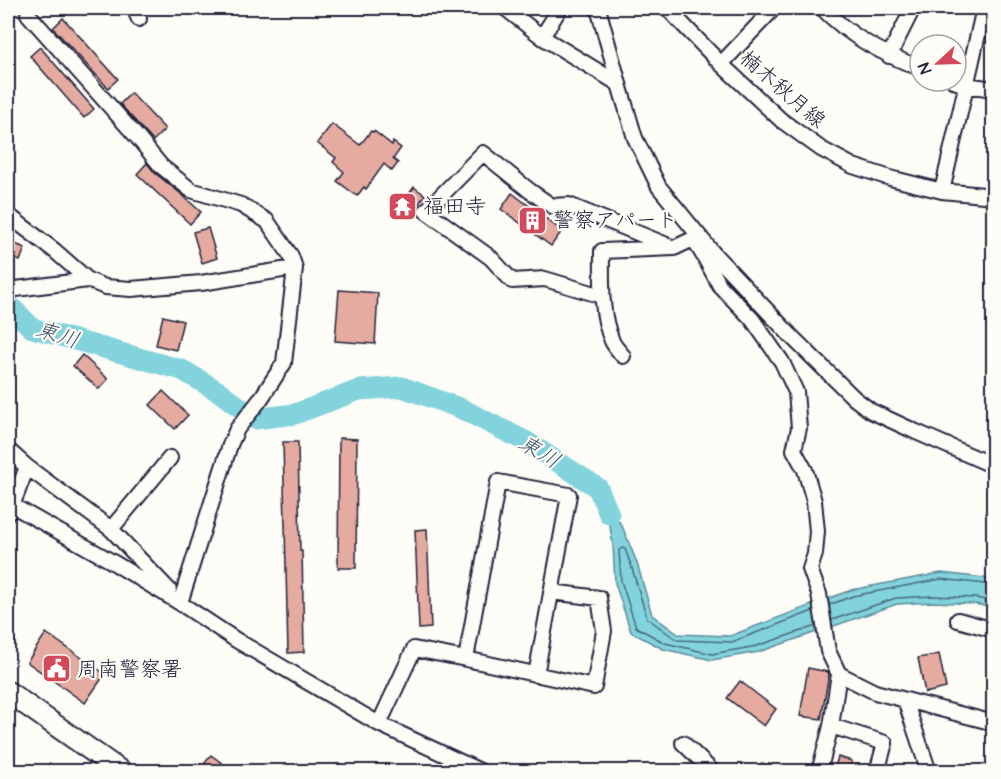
<svg xmlns="http://www.w3.org/2000/svg" width="1001" height="779" font-family="'Architects Daughter','Klee One',sans-serif">
	<rect width="100%" height="100%" fill="#fdfcf7"/>
	<filter id="ink" filterUnits="userSpaceOnUse"><feTurbulence type="fractalNoise" baseFrequency=".0167" numOctaves="2"/><feDisplacementMap in="SourceGraphic" scale="12" xChannelSelector="R" yChannelSelector="G"/><feConvolveMatrix kernelMatrix="1 2 1 2 8 2 1 2 1" color-interpolation-filters="sRGB"/></filter>
	<g filter="url(#ink)">
		<path fill="#82d3dc" stroke="#5c8c9c" stroke-width="1.5" d="M598,488L623,528L637,563L652,615L678,634L730,636L851,590L941,573L993,579V608L975,604L934,602L897,604L759,652L712,660L663,649L631,632L615,583L613,546L609,520Z"/>
		<g fill="none" stroke-linecap="round" stroke-linejoin="round">
			<path stroke="#48697b" stroke-width="1.5" d="M829,605L853,596L941,579L994,585
				M813,611L732,642L677,640L647,618L631,565L625,549L622,548L619,550L621,581L636,627L665,643L712,654L757,646L816,626
				M832,620L896,598L934,596L976,598L994,602"/>
			<path stroke="#82d3dc" stroke-width="21" d="M8,304L32,328L182,370L221,393L255,419L295,414L359,390L402,387L462,409L527,442L598,488L609,514"/>
		</g>
		<path fill="#e5aba1" stroke="#22223b" stroke-width="1.5" d="M63,18L118,79L108,88L53,28Z
			M40,47L94,109L84,118L30,56Z
			M131,93L165,129L153,141L120,104Z
			M332,124L360,145L371,131L373,132L374,131L392,145L393,142L401,148L393,159L398,163L392,171L384,164L366,189L364,187L357,196L337,181L344,172L333,162L336,158L317,143Z
			M147,163L155,173L180,193L201,212L190,224L137,174Z
			M414,187L425,195L418,205L407,197Z
			M512,193L562,231L551,246L501,209Z
			M401,197L411,202L404,215L394,210Z
			M208,228L217,258L202,263L193,232Z
			M8,241L25,248L20,261L8,256Z
			M339,290L378,293L375,344L335,341Z
			M163,316L183,321L176,350L156,345Z
			M82,355L108,379L99,389L73,366Z
			M163,391L188,415L175,429L150,405Z
			M339,438L357,439L356,568H338Z
			M283,442H298L300,551H302L304,652L288,653Z
			M427,529L431,628L419,629L415,530Z
			M46,633L105,674L85,703L27,662Z
			M939,654L946,688L925,693L918,658Z
			M808,668L828,672L829,674L821,719L800,716Z
			M740,681L776,709L764,726L727,698Z
			M211,755L233,771H199Z
			M838,757L852,761L849,771H834Z"/>
		<g fill="none" stroke-linecap="round" stroke-linejoin="round">
			<defs>
				<path id="minor" d="M134,8L139,19
					M505,8L542,37L619,84
					M598,8L619,84L635,138L659,187L713,253L792,337L854,398L871,411L914,431L994,466
					M667,8L721,64L781,120L821,149L853,166L890,178L942,191L994,196
					M822,8C852,38 881,53 920,68
					M28,14L138,138L161,166L191,190L241,205L267,221L291,256L295,268L284,363L260,400L237,429L230,445L180,603
					M542,37L560,8
					M889,56L913,8
					M721,64L774,8
					M954,81L965,85L994,89
					M942,191L984,8
					M8,215L55,251L88,280L105,287L131,289L201,283L295,268
					M697,245L705,258L720,286L752,319L782,362L796,392L799,428L794,450L805,470L814,501L817,531L815,554L810,569L819,594L828,651L839,674L831,726L819,772
					M8,290L88,280
					M602,296L545,279L512,281L491,258L426,211L483,153L530,191L552,206L569,205L674,248
					M623,356C619,351 614,346 612,341C600,313 602,281 602,251L674,248L693,239L701,238
					M8,450L27,467L111,529L169,590
					M8,503L111,561L180,603L236,640L379,724L482,772
					M9,512L12,506L27,467
					M111,529L170,458
					M958,620L994,630
					M466,659L498,482L569,495L536,675
					M839,674L875,692L994,723
					M905,700L929,772
					M379,724L414,649L466,659L594,687L604,631L599,598L551,592
					M831,726L885,743L877,772
					M683,743L713,772"/>
				<path id="highway" d="M8,692L122,772"/>
			</defs>
			<use href="#minor" stroke="#22223b" stroke-width="18"/>
			<use href="#highway" stroke="#22223b" stroke-width="24"/>
			<use href="#minor" stroke="#fdfcf7" stroke-width="14"/>
			<use href="#highway" stroke="#fdfcf7" stroke-width="20"/>
		</g>
	</g>
	<defs>
		<symbol id="temple-square" viewBox="-11 -11 22 22"><rect x="-9" y="-9" width="18" height="18" rx="4" fill="#d1495b" stroke="#fdfcf7"/><path d="M0-6L5-2H3V0L6.5 2.5H4V6H1.5V3h-3V6H-4V2.5H-6.5L-3 0V-2H-5Z" fill="#fff"/></symbol>
		<symbol id="building-square" viewBox="-11 -11 22 22"><rect x="-9" y="-9" width="18" height="18" rx="4" fill="#d1495b" stroke="#fdfcf7"/><path d="M-4-6H4V6H1V3H-1V6H-4ZM-2.5-4.3h1.7v1.8h-1.7ZM.8-4.3h1.7v1.8H.8ZM-2.5-1h1.7V.8h-1.7ZM.8-1h1.7V.8H.8Z" fill="#fff"/></symbol>
		<symbol id="civic-square" viewBox="-11 -11 22 22"><rect x="-9" y="-9" width="18" height="18" rx="4" fill="#d1495b" stroke="#fdfcf7"/><path d="M-.6-6.5H3V-4.5H.6V-3L4-1V1h2V6H-6V1h2V-1L-.6-3ZM-1.2 2.5V6h2.4V2.5Z" fill="#fff"/></symbol>
	</defs>
	<g fill-rule="evenodd">
		<use href="#temple-square" x="386" y="190" width="33" height="33"/>
		<use href="#building-square" x="516" y="204" width="33" height="33"/>
		<use href="#civic-square" x="40" y="652" width="33" height="33"/>
	</g>
	<g text-anchor="middle" stroke-width="4.5" stroke-linejoin="round" paint-order="stroke">
		<g font-size="21" fill="#22223b" stroke="#fdfcf7">
			<text transform="translate(783 89) rotate(41)" y="7">楠木秋月線</text>
		</g>
		<g font-size="21" fill="#22223b" stroke="#fdfcf7" text-anchor="start">
			<text x="423" y="213">福田寺</text>
			<text x="553" y="227">警察アパート</text>
			<text x="77" y="676">周南警察署</text>
		</g>
		<g font-size="22" font-style="italic" fill="#3f576b" stroke="#fdfcf7">
			<text transform="translate(58 334) rotate(18)" y="8">東川</text>
			<text transform="translate(540 451) rotate(31)" y="8">東川</text>
		</g>
	</g>
	<rect width="1001" height="779" fill="none" stroke="#fdfcf7" stroke-width="30"/>
	<rect x="15" y="15" width="971" height="749" fill="none" stroke="#22223b" stroke-width="2" filter="url(#ink)"/>
	<g transform="translate(938 63) rotate(248)"><circle r="28" fill="#fdfcf7" stroke="#a5a5ac" stroke-width="1.5"/>
	<path d="M0-4.5L10 22L0 15L-10 22Z" fill="#d1495b"/>
	<text y="-9" font-size="16" font-weight="bold" text-anchor="middle" fill="#22223b">N</text>
	</g>
</svg>
